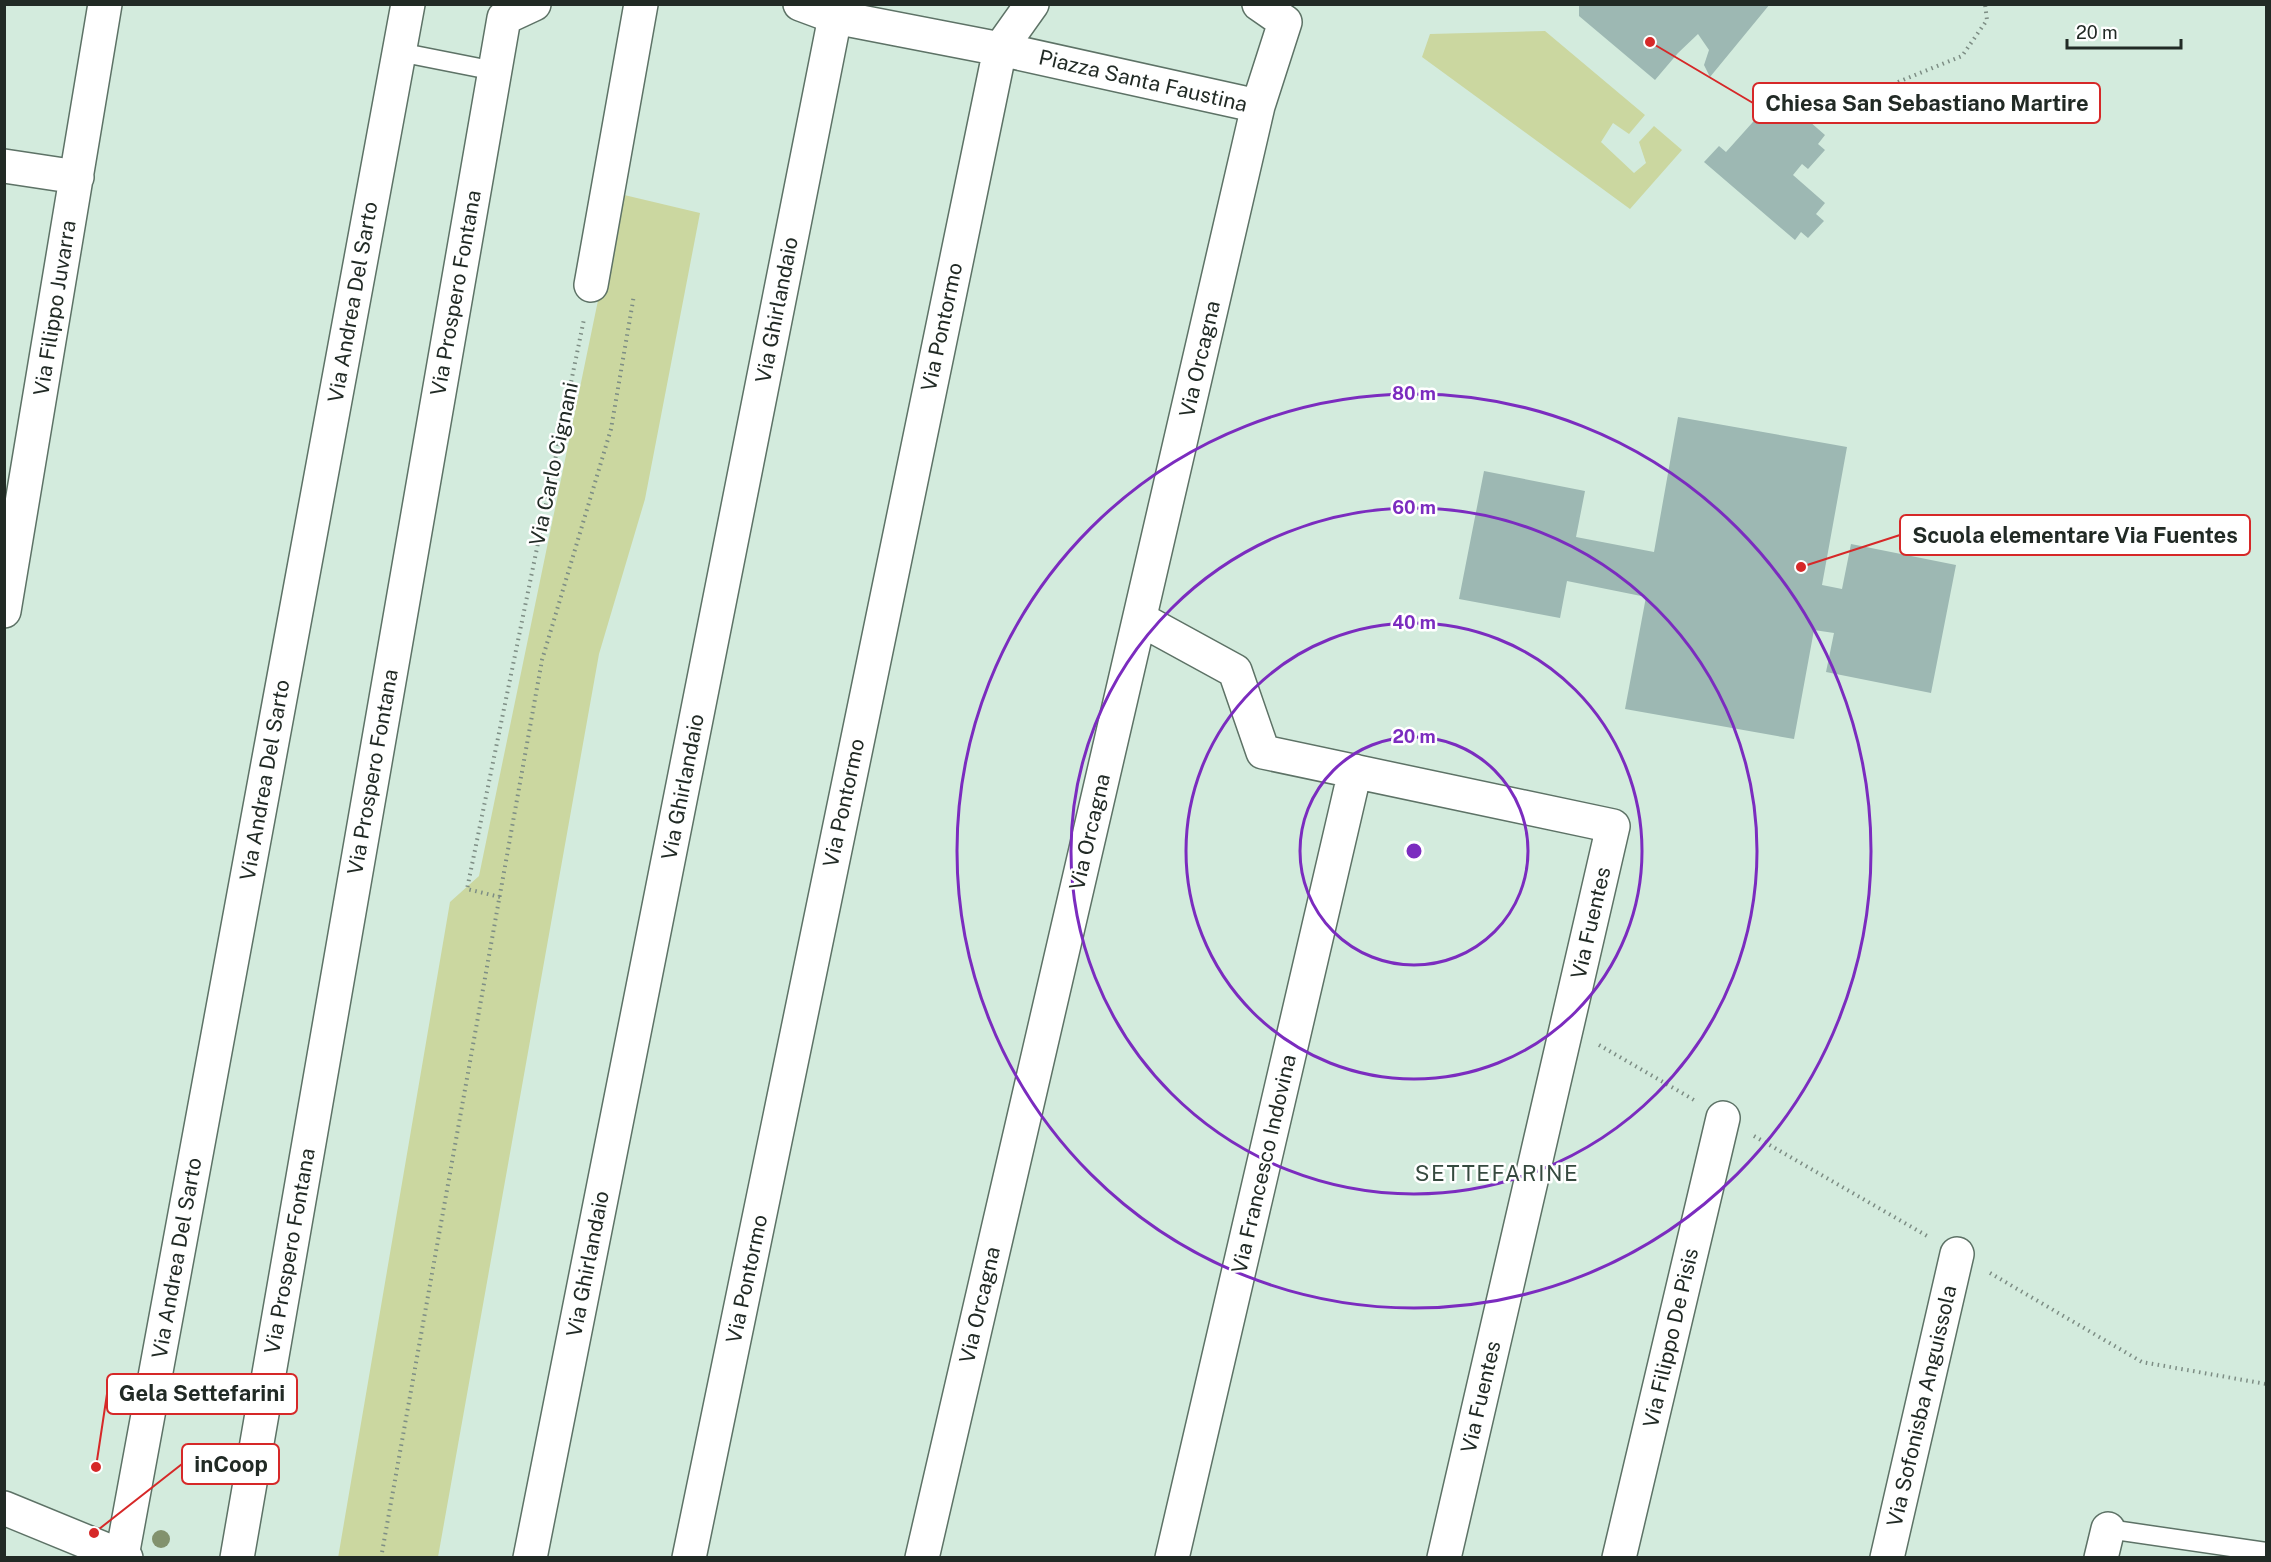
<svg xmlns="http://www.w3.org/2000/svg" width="2271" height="1562" font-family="'Public Sans',sans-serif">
	<rect width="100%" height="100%" fill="#d3ebdd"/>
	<path fill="#cbd7a0" d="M1545,31L1645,115L1629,134L1613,123L1601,142L1634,173L1646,163L1639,142L1654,126L1682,150L1630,209L1422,57L1430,34Z
		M620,194L700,213L645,499L599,654L438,1557L338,1558L450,902L479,876Z"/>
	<path fill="#9db8b3" d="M1579,4H1770L1710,77L1704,65L1709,50L1698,34L1678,53L1655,80L1579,16Z
		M1771,88L1825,135L1818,144L1825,150L1808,169L1802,164L1793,175L1825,203L1816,214L1824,221L1808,238L1801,232L1795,240L1704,162L1719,146L1726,152L1761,113L1754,107Z
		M1678,417L1847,447L1822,585L1842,589L1851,544L1956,565L1931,693L1826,672L1834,633L1814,630L1794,739L1625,709L1646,597L1567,581L1560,618L1459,599L1484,471L1585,491L1576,537L1654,552Z"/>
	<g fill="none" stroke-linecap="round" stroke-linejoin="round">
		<defs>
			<path id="lane" d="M399,52L495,71
				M2108,1529L2266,1552"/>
			<path id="street" d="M800,4L835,17L1000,49L1258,106
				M4,166L77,177
				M591,285L641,4
				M4,611L105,4
				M1140,619L1235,671L1263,752L1613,826L1444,1558
				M122,1556L408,4
				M237,1558L504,18L534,4
				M530,1558L835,17
				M689,1558L1000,49L1032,4
				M922,1558L1258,106L1285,22L1259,4
				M1172,1558L1355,771
				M1619,1558L1723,1118
				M1887,1558L1957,1254
				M2101,1558L2108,1529"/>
			<path id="secondary" d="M4,1508L126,1558"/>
		</defs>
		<use href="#lane" stroke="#5d7266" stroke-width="21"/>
		<use href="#street" stroke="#5d7266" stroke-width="36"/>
		<use href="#secondary" stroke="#5d7266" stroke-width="36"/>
		<path stroke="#7d8d84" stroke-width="4" stroke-dasharray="1.5 4.5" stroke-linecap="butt" d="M1898,82L1962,56L1987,20L1985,4
			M500,897L467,889L584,319
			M1599,1045L1694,1100
			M1754,1136L1927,1236
			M1990,1273L2142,1362L2266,1384
			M381,1558L542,660L611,429L634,295"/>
		<use href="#lane" stroke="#fff" stroke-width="18"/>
		<use href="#street" stroke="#fff" stroke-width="33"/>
		<use href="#secondary" stroke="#fff" stroke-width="33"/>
	</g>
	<circle fill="#82926d" cx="161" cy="1539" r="9"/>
	<g fill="none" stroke="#7b2cbf" stroke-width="3">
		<circle cx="1414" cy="851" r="114"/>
		<circle cx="1414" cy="851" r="228"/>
		<circle cx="1414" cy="851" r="343"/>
		<circle cx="1414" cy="851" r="457"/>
	</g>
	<g text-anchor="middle" stroke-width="5" stroke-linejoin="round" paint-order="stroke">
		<g font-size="21" fill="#212a25" stroke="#fff">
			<text transform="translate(1143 81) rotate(13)" y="7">Piazza Santa Faustina</text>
			<text transform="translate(456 293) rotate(-80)" y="7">Via Prospero Fontana</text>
			<text transform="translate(353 302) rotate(-80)" y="7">Via Andrea Del Sarto</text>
			<text transform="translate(55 308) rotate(-81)" y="7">Via Filippo Juvarra</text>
			<text transform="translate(777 310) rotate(-79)" y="7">Via Ghirlandaio</text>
			<text transform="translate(942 327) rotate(-78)" y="7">Via Pontormo</text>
			<text transform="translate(1200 359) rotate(-77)" y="7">Via Orcagna</text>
			<text transform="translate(554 464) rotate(-78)" y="7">Via Carlo Cignani</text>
			<text transform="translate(373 772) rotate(-80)" y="7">Via Prospero Fontana</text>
			<text transform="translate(265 780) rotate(-80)" y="7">Via Andrea Del Sarto</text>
			<text transform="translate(683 787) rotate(-79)" y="7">Via Ghirlandaio</text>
			<text transform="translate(844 803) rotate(-78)" y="7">Via Pontormo</text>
			<text transform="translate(1090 832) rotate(-77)" y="7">Via Orcagna</text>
			<text transform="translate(1591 923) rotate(-77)" y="7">Via Fuentes</text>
			<text transform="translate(1264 1164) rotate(-77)" y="7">Via Francesco Indovina</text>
			<text transform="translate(290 1251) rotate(-80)" y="7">Via Prospero Fontana</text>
			<text transform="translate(177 1258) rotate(-80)" y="7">Via Andrea Del Sarto</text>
			<text transform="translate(588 1264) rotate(-79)" y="7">Via Ghirlandaio</text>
			<text transform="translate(747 1279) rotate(-78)" y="7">Via Pontormo</text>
			<text transform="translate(980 1305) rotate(-77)" y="7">Via Orcagna</text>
			<text transform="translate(1671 1338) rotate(-77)" y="7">Via Filippo De Pisis</text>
			<text transform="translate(1481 1397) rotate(-77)" y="7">Via Fuentes</text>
			<text transform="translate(1922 1406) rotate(-77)" y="7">Via Sofonisba Anguissola</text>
		</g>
		<g font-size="22" letter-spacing="1.5" fill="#364a3f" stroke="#fff">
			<text x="1497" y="1181">SETTEFARINE</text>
		</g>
	</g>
	<circle cx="1414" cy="851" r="9" fill="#7b2cbf" stroke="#fff" stroke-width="3"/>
	<g font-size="18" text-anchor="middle" font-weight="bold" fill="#7b2cbf" stroke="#fff" stroke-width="5" stroke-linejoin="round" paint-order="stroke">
		<text x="1414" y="400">80 m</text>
		<text x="1414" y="514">60 m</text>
		<text x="1414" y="629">40 m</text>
		<text x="1414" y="743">20 m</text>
	</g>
	<path fill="none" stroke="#d62828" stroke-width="2" d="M1650 42L1753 103M1801 567L1900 535M96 1467L107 1394M94 1533L182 1464"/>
	<g fill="#d62828" stroke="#fff" stroke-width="2">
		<circle cx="1650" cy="42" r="6"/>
		<circle cx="1801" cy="567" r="6"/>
		<circle cx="96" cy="1467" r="6"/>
		<circle cx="94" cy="1533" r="6"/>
	</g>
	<g fill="#fff" stroke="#d62828" stroke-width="2">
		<rect x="1753" y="83" width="347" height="40" rx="6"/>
		<rect x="1900" y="515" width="350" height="40" rx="6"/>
		<rect x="107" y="1374" width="190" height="40" rx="6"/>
		<rect x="182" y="1444" width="97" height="40" rx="6"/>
	</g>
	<g font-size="22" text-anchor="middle" font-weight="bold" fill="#212a25">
		<text x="1927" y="111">Chiesa San Sebastiano Martire</text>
		<text x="2075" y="543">Scuola elementare Via Fuentes</text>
		<text x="202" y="1401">Gela Settefarini</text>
		<text x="231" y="1472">inCoop</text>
	</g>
	<rect width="2271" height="1562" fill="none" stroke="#212a25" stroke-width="12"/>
	<path d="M2067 39v9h114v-9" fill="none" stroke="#212a25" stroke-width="3"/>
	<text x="2076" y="39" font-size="18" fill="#212a25" stroke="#ffffff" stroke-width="4.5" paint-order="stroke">20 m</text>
</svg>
